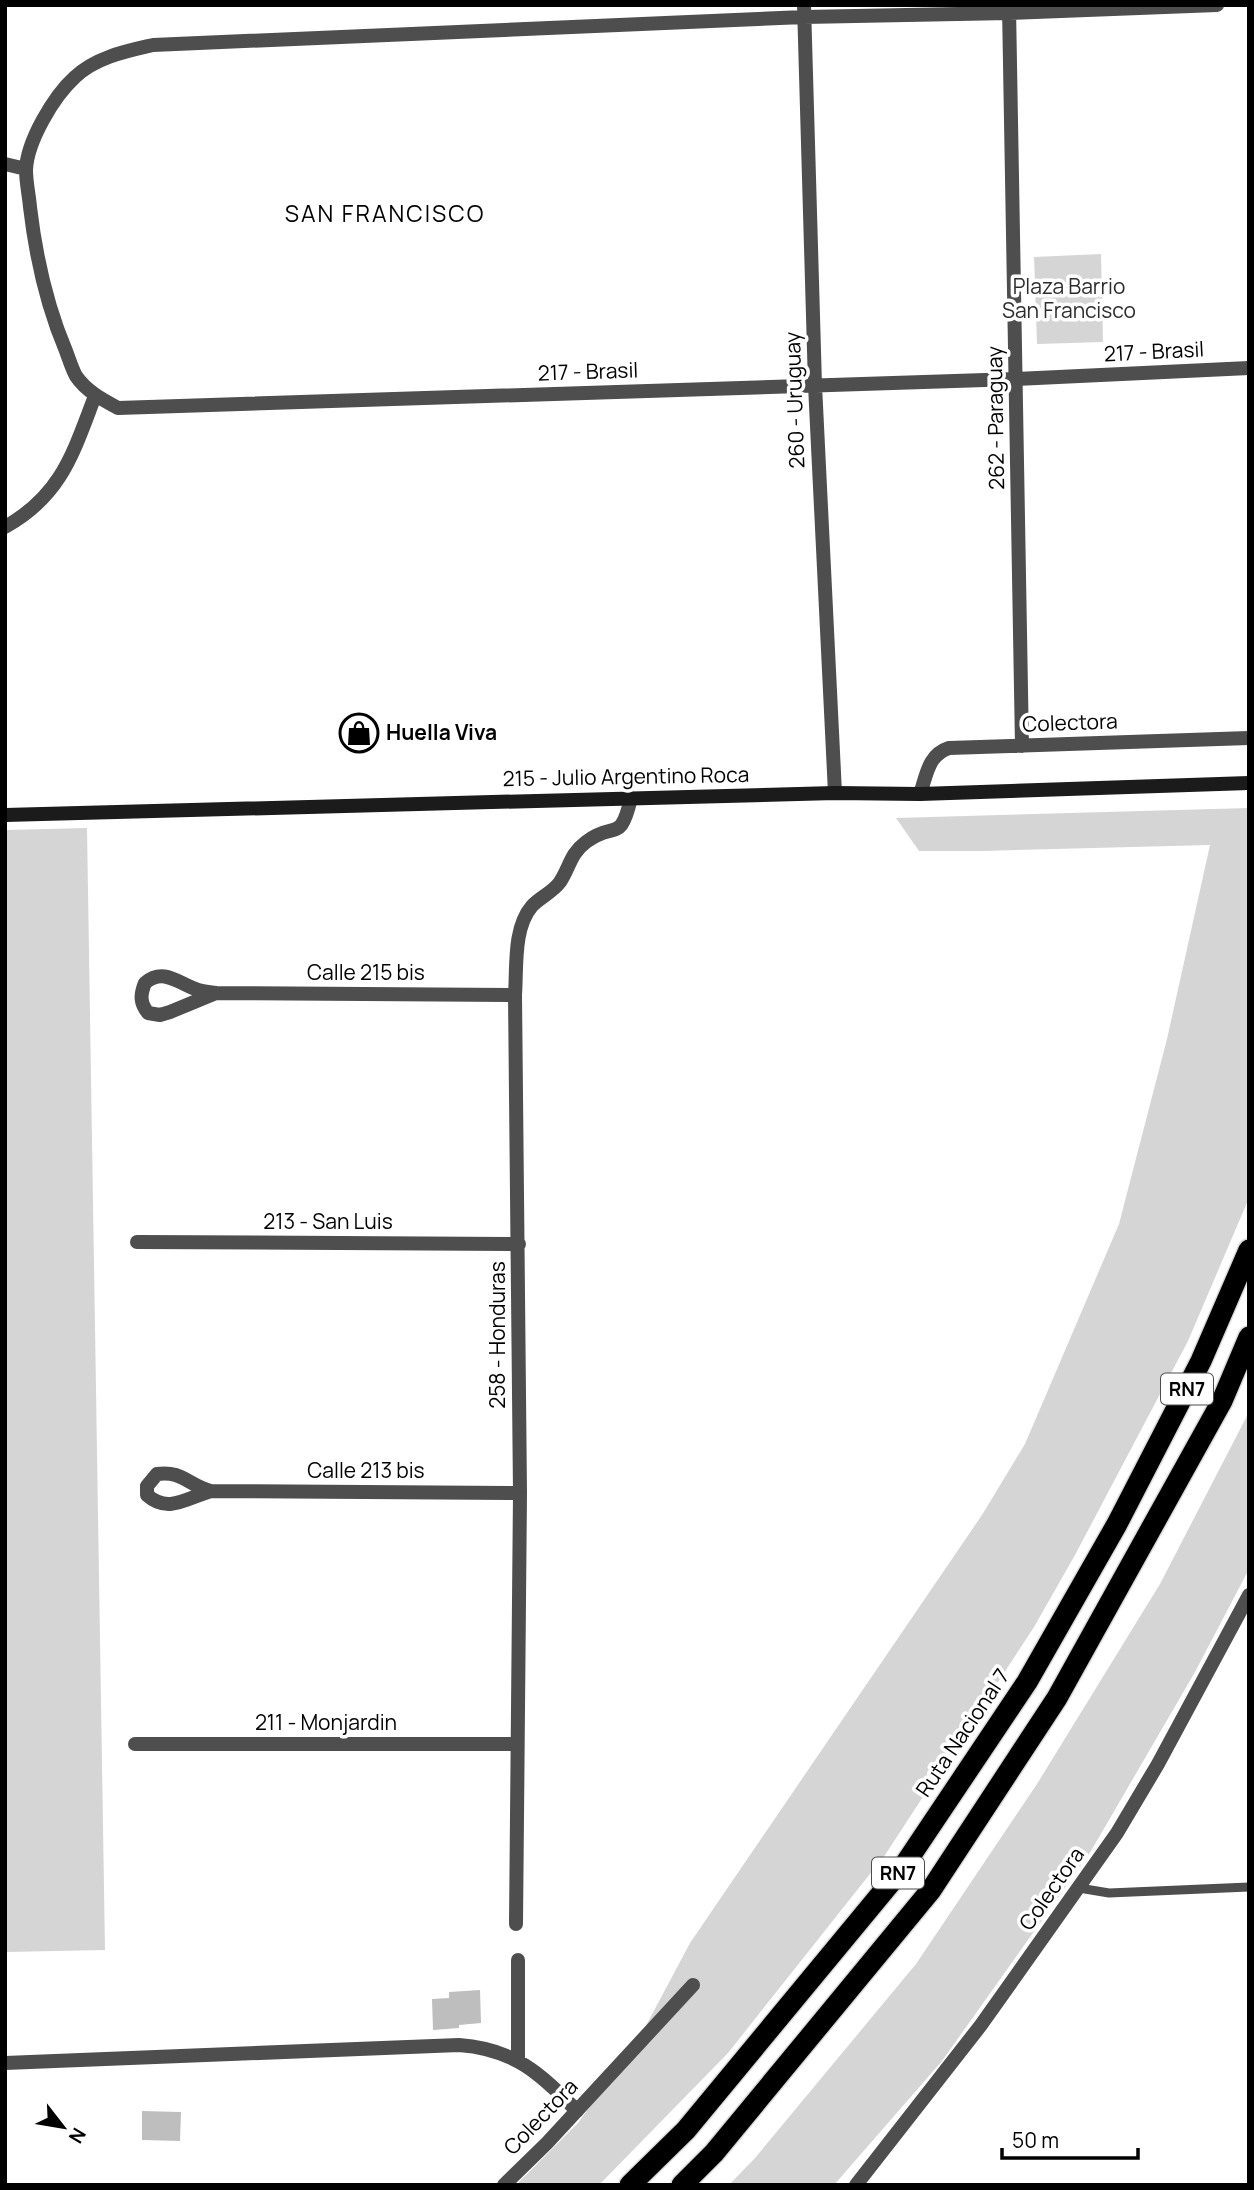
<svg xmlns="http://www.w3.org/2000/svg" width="1254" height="2190" font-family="Manrope,sans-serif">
	<rect width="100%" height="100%" fill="#fff"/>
	<path fill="#d5d5d5" d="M1101,254L1103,342L1037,344L1034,257Z
		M1249,808V1198L1188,1341L1075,1555L1034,1627L885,1855L728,2053L599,2185H516L578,2123L640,2037L690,1943L982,1515L1025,1444L1119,1224L1167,1039L1210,845L982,851H919L896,818Z
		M87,828L105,1950L7,1952L5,830Z
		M1249,1412V1569L1195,1672L1091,1851L942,2061L834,2185H729L755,2158L916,1964L1037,1784L1160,1584Z"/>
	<path fill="#bebebe" d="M480,1990L481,2023L459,2025V2028L433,2030L432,1999L449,1998V1992Z
		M142,2111L181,2112L180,2141L142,2140Z"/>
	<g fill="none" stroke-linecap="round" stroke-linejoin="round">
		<defs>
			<path id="highway" d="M630,2185L686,2130L901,1870L1027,1682L1117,1524L1201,1361L1249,1250
				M682,2185L714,2153L931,1890L1057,1698L1222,1401L1249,1337"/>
		</defs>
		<use href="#highway" stroke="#dbdbdb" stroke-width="24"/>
		<path stroke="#4e4e4e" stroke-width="9" d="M1079,1888L1109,1893L1249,1887"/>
		<path stroke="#4e4e4e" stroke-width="14" d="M804,5L815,385L835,793
			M1217,5L1009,13L804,17L153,45C127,51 96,57 75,77C54,96 27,141 26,170C26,182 29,195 30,207C36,258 46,304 66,351C69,359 72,369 76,376C86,391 103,400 118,408L1016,379L1249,368
			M1009,7L1022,746
			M5,164L26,169
			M5,527C62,495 73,453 95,396
			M920,794C927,774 928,755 949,748L1249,738
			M216,993L170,1012L160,1015L148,1013C140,1003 140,995 145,983C164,967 179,984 198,990C204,992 210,992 216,993L515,995
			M137,1242L519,1244
			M211,1491C187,1498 168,1514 147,1495V1486L157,1474C182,1470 189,1486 211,1491L520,1493
			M135,1744H517
			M516,1924L520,1493L515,995C517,967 513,928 532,906C540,897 552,893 560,882C570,867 570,854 586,842C615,820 620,845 631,798
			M518,1960V2061
			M5,2063L459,2045C514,2049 540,2073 577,2111
			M504,2185L547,2143L693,1985
			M856,2185L981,2025L1117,1833L1158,1764L1249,1595"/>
		<path stroke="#1b1b1b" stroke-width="14" d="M5,815L835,793L920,794L1249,783"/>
		<use href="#highway" stroke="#000" stroke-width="21"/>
	</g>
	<defs>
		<symbol id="shop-ring" viewBox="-11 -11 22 22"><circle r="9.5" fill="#fff" stroke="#000" stroke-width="1.5"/><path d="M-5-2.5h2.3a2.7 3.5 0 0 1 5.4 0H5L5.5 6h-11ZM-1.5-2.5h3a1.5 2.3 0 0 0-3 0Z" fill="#000"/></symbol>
	</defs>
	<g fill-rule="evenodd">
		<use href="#shop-ring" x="337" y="711" width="44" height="44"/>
	</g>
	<g text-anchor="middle" stroke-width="7" stroke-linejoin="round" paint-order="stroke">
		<g fill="#fff" stroke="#4c4c4c" stroke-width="2">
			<rect x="1161" y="1373.5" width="52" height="31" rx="5"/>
			<rect x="872" y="1857.5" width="52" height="31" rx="5"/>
		</g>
		<g font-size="19" font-weight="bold" fill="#000">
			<text x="1187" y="1396">RN7</text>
			<text x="898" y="1880">RN7</text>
		</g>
		<g font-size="21" fill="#2c2c2c" stroke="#fff">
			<text x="1069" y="294">Plaza Barrio<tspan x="1069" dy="24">San Francisco</tspan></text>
		</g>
		<g font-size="21" fill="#000" stroke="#fff">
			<text transform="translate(1154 352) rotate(-3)" y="7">217 - Brasil</text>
			<text transform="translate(588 372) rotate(-2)" y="7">217 - Brasil</text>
			<text transform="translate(795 400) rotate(-92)" y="7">260 - Uruguay</text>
			<text transform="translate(996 418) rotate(-91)" y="7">262 - Paraguay</text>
			<text transform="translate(1070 723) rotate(-2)" y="7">Colectora</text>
			<text transform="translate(626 777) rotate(-1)" y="7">215 - Julio Argentino Roca</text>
			<text x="366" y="980">Calle 215 bis</text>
			<text x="328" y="1229">213 - San Luis</text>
			<text transform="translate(498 1335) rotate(-90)" y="7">258 - Honduras</text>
			<text x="366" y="1478">Calle 213 bis</text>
			<text x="326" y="1730">211 - Monjardin</text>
			<text transform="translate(963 1733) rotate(-56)" y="7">Ruta Nacional 7</text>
			<text transform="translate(1052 1889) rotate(-55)" y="7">Colectora</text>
			<text transform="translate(541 2117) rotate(-46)" y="7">Colectora</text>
		</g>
		<g font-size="21" font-weight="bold" fill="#000" stroke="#fff" text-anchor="start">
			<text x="386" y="740">Huella Viva</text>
		</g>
		<g font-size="23" letter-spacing="2" fill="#000" stroke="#fff">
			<text x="385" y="222">SAN FRANCISCO</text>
		</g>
	</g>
	<rect width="1254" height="2190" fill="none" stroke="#000000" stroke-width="14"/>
	<g transform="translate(63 2127) rotate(121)" stroke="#ffffff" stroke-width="5" paint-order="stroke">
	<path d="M0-5L12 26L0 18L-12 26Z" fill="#000000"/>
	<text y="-10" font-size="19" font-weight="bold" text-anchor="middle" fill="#000000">N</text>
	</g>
	<path d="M1002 2148v10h136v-10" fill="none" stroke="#000000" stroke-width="3.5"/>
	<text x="1012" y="2148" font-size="21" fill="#000000" stroke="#ffffff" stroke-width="5" paint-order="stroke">50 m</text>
</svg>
